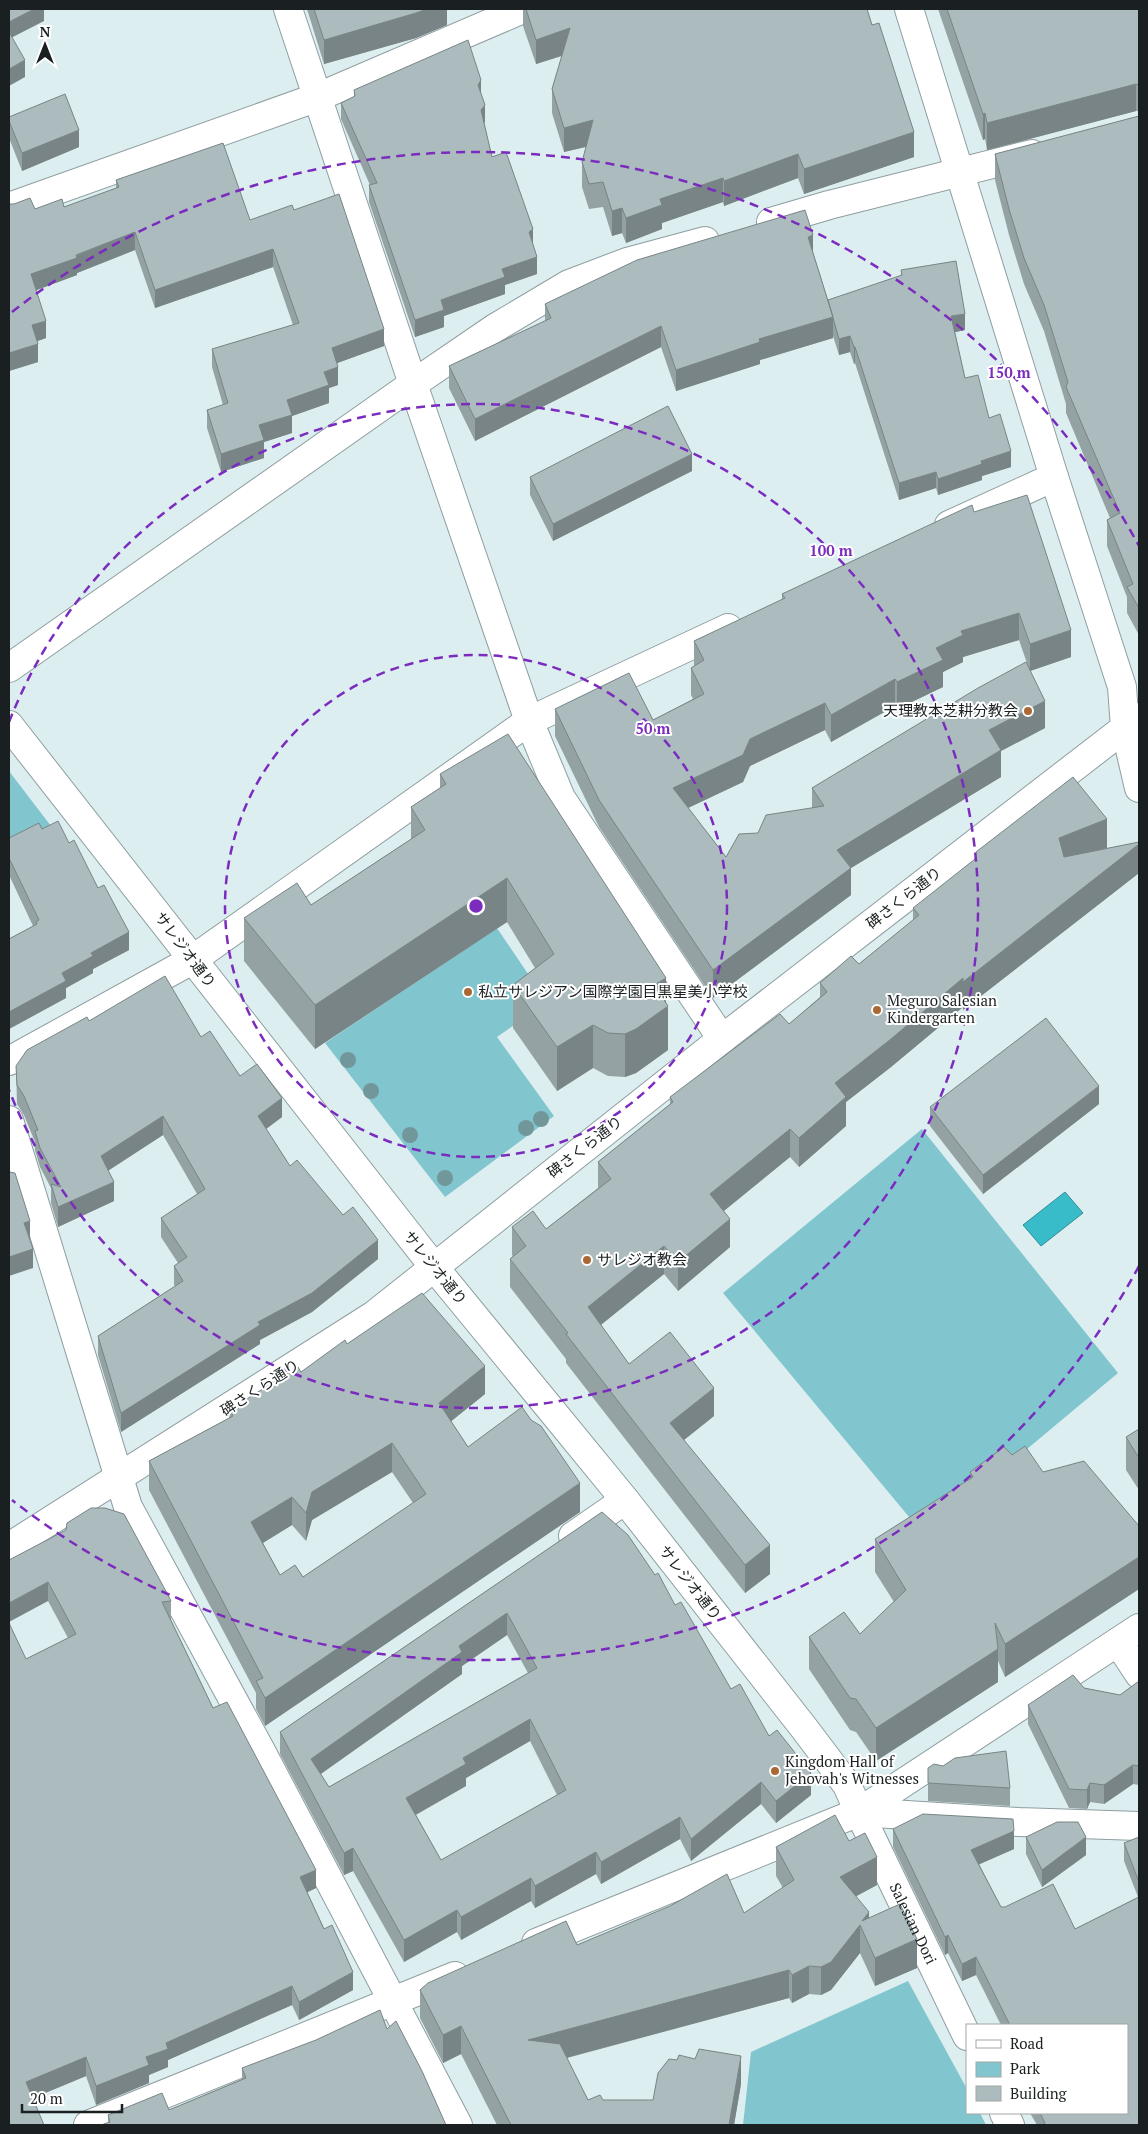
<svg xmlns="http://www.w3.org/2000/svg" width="1148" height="2134" font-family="'PT Serif','Noto Sans JP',serif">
	<rect width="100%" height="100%" fill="#ddeef0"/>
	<path fill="#81c6ce" d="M9,771L54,830L9,841Z
		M497,928L547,1002L497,1037L554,1116L445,1197L325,1043Z
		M922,1129L1118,1373L924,1535L723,1293Z
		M908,1981L967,2089V2113H980L986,2125H743L751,2052Z"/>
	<path fill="#39bcca" stroke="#308d97" d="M1065,1192L1083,1213L1041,1246L1023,1225Z"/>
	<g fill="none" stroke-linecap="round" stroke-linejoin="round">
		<defs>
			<g id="minor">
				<path d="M288,9L413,384L529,721L561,798L722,1039"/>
				<path d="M9,207L318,97L523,9"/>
				<path d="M771,222L829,205L1032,154"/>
				<path d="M949,525L1054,477"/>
				<path d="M9,668L413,384L495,328L569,284L627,262L705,241"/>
				<path d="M9,1061L192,960L529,721L728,628"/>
				<path d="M9,1120L128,1507L260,1749L458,2125"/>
				<path d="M573,1536L625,1500"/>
				<path d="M1118,1642L1139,1674"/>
				<path d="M859,1812L1019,1822L1139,1826"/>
				<path id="s1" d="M859,1812L967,2036"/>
				<path d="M536,1943L859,1812L1139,1628"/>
				<path d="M1004,2113L1010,2125"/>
				<path d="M88,2125L455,1976"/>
			</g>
			<path id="tertiary" d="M909,9L1054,477L1122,687L1125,728L1139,788
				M9,725L434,1267L625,1500L804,1728L847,1785L859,1812
				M9,1547L374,1315L722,1039L1139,717"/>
		</defs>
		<use href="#minor" stroke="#8e9ea0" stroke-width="30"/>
		<use href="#tertiary" stroke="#8e9ea0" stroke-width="30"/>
		<use href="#minor" stroke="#fff" stroke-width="28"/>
		<use href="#tertiary" stroke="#fff" stroke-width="28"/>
	</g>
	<g fill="#72979b">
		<circle cx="348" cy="1060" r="8"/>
		<circle cx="371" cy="1091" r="8"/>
		<circle cx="541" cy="1119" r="8"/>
		<circle cx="526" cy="1128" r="8"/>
		<circle cx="410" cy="1135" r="8"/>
		<circle cx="445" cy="1178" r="8"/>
	</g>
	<path fill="#94a2a3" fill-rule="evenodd" d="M307,9H447V25L416,38L324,64Z
		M523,9H867L914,157L804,194L798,178L724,206L723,202L662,223V229L626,243L622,233L612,236L603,207L589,209L582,187V162L586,147L564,152L552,113V89L562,56L536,64L523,26Z
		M938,9H1139V111H1136L987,150L985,139L983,140Z
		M354,90L481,95L485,122L484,123L492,157L533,245L537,274L505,285V294L444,316V327L415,337L369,202V185H370L341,119V103L354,97Z
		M1139,116V635L1127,613V597L1107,546V520L1110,518L1066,413V404L1044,331L1024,284L1009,235L995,180V154Z
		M9,117L79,147L22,171L9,138Z
		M116,180L250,220L294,210L384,346L337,363L338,385L329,388V403L292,416V433L264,442V458L221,472L207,428V410L223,405L212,367V349L293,325L273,267L155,308L135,250L77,273V275L37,290L46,338L37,341L38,362L9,371V204L35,209L64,207L116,188Z
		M813,252L828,300L901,276V270L965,330L955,332L965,378L989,418L1011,467L982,476V480L938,495L936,488L899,500L855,363L854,364L850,352L839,355L833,336V338L760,360V364L676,391L661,347L475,441L449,388V366L545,321V304Z
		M692,471L553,541L530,495V477Z
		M974,512L1071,657L1030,671L1045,728L1001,751V777L851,868V895L713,998L599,827L555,736V709L653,720L693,699L691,695V668L694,666V641L782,600V594ZM1019,640L1029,669L812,788V808L758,833L726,857L688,808L743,782L750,766L825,730L831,742L895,706L897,709L943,687V672L963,662V657Z
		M440,774L666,1003L668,1050L636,1073L625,1077L608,1076L593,1068L557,1091L513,1028V985L535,968L507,922L315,1049L244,961V918L311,905L411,839V807L440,788Z
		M42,829L69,843L98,888L129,950L93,969V973L66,988V998L9,1029V939L33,926L9,875V838Z
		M1139,842V873L963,1010V1007L891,1067L846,1102V1126L799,1167L790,1157L724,1211L730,1247L678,1291L664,1274L601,1325L629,1364L714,1416L684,1440L770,1574L745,1593L566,1363V1359L510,1287V1259L513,1256L512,1255V1227L546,1229L598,1188V1162L670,1104V1097L789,1024L820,997V983L859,964L913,920V908L1107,848L1104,849Z
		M89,1021L201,1037L282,1117L266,1129L290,1166L378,1259L312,1312L260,1340V1344L121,1432L98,1355V1336L175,1286L174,1285V1266L178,1263L161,1237V1218L197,1194L163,1135L108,1171L114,1201L58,1227L51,1203V1188L40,1167L35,1150V1142L24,1115L17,1104L16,1066Z
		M1099,1104L983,1194L930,1126V1107Z
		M347,1344L485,1394L451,1421L468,1447L580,1512L265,1726L256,1709V1693L149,1490V1461L229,1418V1410L301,1372ZM392,1472L413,1503L303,1577L280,1575L263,1543L292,1525L306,1541L312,1520Z
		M1139,1429V1490L1126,1470V1437Z
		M1012,1455L1139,1526V1589L1005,1677L998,1661V1682L876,1761L856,1732L850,1730L809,1669V1637L860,1634L894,1602L875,1572V1539L970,1479V1472Z
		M602,1512L675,1605L731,1689L769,1736L811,1795L776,1823L761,1804L691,1861L680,1839L601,1884L596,1874L535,1908L531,1901L461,1940L457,1932L404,1962L353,1871L344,1875L280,1754V1732ZM507,1635L528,1673L329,1787L320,1774L462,1674V1666ZM530,1741L557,1795L441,1860L416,1815L466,1786V1778Z
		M9,1560L171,1601V1620L213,1708L316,1888L307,1892L353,1990L299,2020L292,2005L217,2038L168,2060V2067L149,2075V2083L96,2105L86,2076L33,2098L9,2125L26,1659L68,1638L48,1601Z
		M1139,1681V1785L1133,1784L1104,1804L1090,1802L1087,1809L1069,1808L1028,1724V1705L1084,1688L1120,1695Z
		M943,1766L1010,1788V1806L928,1801V1768Z
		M893,1829L1014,1849L979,1864L1001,1907L1075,1929L1138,1897L1124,1861V1843L1139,1837V2125H1037L1030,2113H1127V2025H1001L976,1975L962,1981L948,1953L945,1955L893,1847Z
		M1026,1837L1086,1855L1042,1887L1026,1854Z
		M849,1841L877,1885L856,1896L869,1918L917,1968L875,1986L860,1953L831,1990L821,1995L809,1994L792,2003L789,1998L567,2058L588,2100H653L741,2084L734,2125H497L461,2054L443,2063L420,2018V1990L577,1945L744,1913L783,1888L776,1876V1847Z
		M387,2029L446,2125L108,2123V2115L169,2110L242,2079V2068Z"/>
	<path fill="#788485" d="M34,9H44V21L9,39V22Z
		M427,9H447V25L416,38L324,64V40Z
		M570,28V53L536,64V40Z
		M25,60V77L9,86V69Z
		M481,80V97L478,85Z
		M1136,84V111L987,150V123Z
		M485,105V122L481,127V110Z
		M985,113V139L983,140V114Z
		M593,120V145L564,152V128Z
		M79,130V147L22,171V153Z
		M914,132V157L804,194V169Z
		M798,154V178L724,206V181Z
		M723,178V202L662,223V229L626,243V218L660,199Z
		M622,208V233L612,236V211Z
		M533,229V246L529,232Z
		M135,232V250L77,273V275L31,292V274Z
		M813,235V257L808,237Z
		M273,249V267L155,308V290Z
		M537,257V274L505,285V294L444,316V327L415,337V320L441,300L502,269Z
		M965,314V330L951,333V316Z
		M833,317V338L760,360V364L676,391V370L759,339Z
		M46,321V338L32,343V325Z
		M661,326V347L475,441V419Z
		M384,329V346L332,365V348Z
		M850,336V352L839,355V339Z
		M38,344V362L9,371V353Z
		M854,347H855V363L854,364Z
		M338,367V385L329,388V403L292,416V433L264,442V458L221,472V454L259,425L287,400L324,372Z
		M1011,451V467L982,476V480L938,495V479L981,461Z
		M692,454V471L553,541V524Z
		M936,472V488L899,500V483Z
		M1019,613V640L963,657V662L943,672V687L897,709V682L936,648L961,631Z
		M1071,630V657L1030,671V644Z
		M895,679V706L831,742V715Z
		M1045,701V728L1001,751V777L851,868V895L713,998V970L837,850L989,730Z
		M825,703V730L750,766L743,782L673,815V788L750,739Z
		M1107,819V848L1059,867V838Z
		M1139,844V873L963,1010V982Z
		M507,878V922L315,1049V1005Z
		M129,932V950L93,969V973L66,988V998L9,1029V1012L62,973L91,953Z
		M666,978V1008L668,1006V1050L636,1073L625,1077V1034L654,985Z
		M963,978V1007L891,1067L846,1102V1126L799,1167V1138L835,1083Z
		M593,1025V1068L557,1091V1047Z
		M1099,1086V1104L983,1194V1175Z
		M282,1098V1117L258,1135V1116Z
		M163,1116V1135L101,1175V1156Z
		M790,1129V1157L710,1222V1194Z
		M114,1182V1201L58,1227V1207Z
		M730,1219V1247L678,1291V1262Z
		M30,1221V1240L24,1223Z
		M378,1240V1259L312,1312L260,1340V1344L121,1432V1413L258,1322Z
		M664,1246V1274L588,1335V1307Z
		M33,1249V1268L9,1276V1257Z
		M485,1366V1394L439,1431V1403Z
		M714,1388V1416L670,1451V1423Z
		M392,1443V1472L312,1520L306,1541V1513L312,1492Z
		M580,1483V1512L265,1726V1698Z
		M292,1497V1525L251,1550V1522Z
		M770,1545V1574L745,1593V1565Z
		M1139,1557V1589L1005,1677V1644Z
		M48,1582V1601L9,1622V1603Z
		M507,1613V1635L462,1666V1674L311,1781V1759L459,1646Z
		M998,1649V1682L876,1761V1728Z
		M530,1719V1741L466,1778V1786L406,1820V1798L463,1758Z
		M1133,1765V1784L1104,1804V1785Z
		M811,1773V1795L776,1823V1801Z
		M761,1782V1804L691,1861V1839Z
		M1090,1783V1802L1087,1809V1790Z
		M680,1817V1839L601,1884V1862Z
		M1014,1831V1849L971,1868V1850Z
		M1086,1837V1855L1042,1887V1870Z
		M353,1848V1871L344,1875V1853Z
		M596,1852V1874L535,1908V1886Z
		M877,1857V1885L840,1905V1877Z
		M316,1870V1888L300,1896V1877Z
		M531,1878V1901L461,1940V1917Z
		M457,1910V1932L404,1962V1940Z
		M869,1912V1940L862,1921Z
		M860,1925V1953L831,1990L821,1995V1967Z
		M948,1935V1953L945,1955V1937Z
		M917,1939V1968L875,1986V1958Z
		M976,1957V1975L962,1981V1964Z
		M809,1966V1994L792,2003V1975Z
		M789,1970V1998L528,2068V2040Z
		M353,1972V1990L299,2020V2002Z
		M292,1986V2005L168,2060V2067L149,2075V2083L96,2105V2086L146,2057L166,2043Z
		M461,2026V2054L443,2063V2035Z
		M741,2056V2084L734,2125H729Z
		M86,2057V2076L26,2101V2082Z"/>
	<path fill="#acbcbe" stroke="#788485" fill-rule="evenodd" d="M9,9H34L9,22Z
		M314,9H427L416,13L324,40Z
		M526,9H867L872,25L879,23L914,132L804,169L798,154L724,181L723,178L660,199L662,205L626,218L622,208L612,211L603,182L589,184L582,162L593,120L564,128L552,89L570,28L536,40Z
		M947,9H1139V85L1136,84L987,123L985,113L983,114Z
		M9,32L25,60L9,69Z
		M468,40L481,80L478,85L485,105L481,110L492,157L506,152L533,229L529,232L537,257L502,269L505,277L441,300L444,310L415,320L369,185L377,183L341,103L355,96L354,90Z
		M65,94L79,130L22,153L9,121V117Z
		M1139,116V608L1127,587L1133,584L1107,520L1120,513L1066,387L1068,382L1044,305L1024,258L1009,209L995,154Z
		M223,143L250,220L292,205L294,210L339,194L384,329L332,348L338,367L324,372L329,385L287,400L292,415L259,425L264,440L221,454L207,410L228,403L212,349L299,323L273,249L155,290L135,232L76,255L77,258L31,274L46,321L32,325L38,344L9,353V204H14L30,198L35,209L62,199L64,207L119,187L116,180Z
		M805,210L813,235L808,237L833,317L759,339L760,342L676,370L661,326L475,419L449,366L551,318L545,304L637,260Z
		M956,261L965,314L951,316L965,378L978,375L989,418L1000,414L1011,451L981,461L982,464L938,479L936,472L899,483L855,347H854L850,336L839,339L828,300L902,275L901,270Z
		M668,406L692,454L553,524L530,477Z
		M1027,495L1071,630L1030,644L1019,613L961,631L963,635L936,648L943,660L897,682L895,679L831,715L825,703L750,739L743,755L673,788L726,857L739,834L758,833L766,815L824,806L812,788L978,688L1026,662L1045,701L989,730L1001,750L837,850L851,868L713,970L599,800L555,709L629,673L653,720L704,694L691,668L704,660L694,641L785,598L782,594L972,505L974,512Z
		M508,734L666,978L654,985L668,1006L636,1029L625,1034L608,1033L593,1025L557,1047L513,985L554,954L507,878L315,1005L244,918L297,883L311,905L425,830L411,807L446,784L440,774Z
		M1073,777L1107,819L1059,838L1064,857L1139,842V844L963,982V978L891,1039L835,1083L846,1097L799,1138L790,1129L710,1194L730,1219L678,1262L664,1246L588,1307L629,1364L670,1332L714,1388L670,1423L770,1545L745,1565L566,1334L568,1333L510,1259L526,1246L512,1227L533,1211L546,1229L611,1179L598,1162L673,1102L670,1097L780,1014L789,1024L827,992L820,983L851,956L859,964L919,915L913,908L975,859L976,852Z
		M58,821L69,843L74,840L98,888L104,885L129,932L91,953L93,956L62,973L66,981L9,1012V939L37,924L36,922L39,920L9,858V838L39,823L42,829Z
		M165,976L201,1037L210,1031L240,1076L257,1064L282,1098L258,1116L290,1166L297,1160L343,1215L353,1207L378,1240L312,1293L258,1322L260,1325L121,1413L98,1336L183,1281L174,1266L187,1257L161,1218L205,1189L163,1116L101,1156L114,1182L58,1207L51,1184L61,1187L40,1148L35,1131L38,1130L24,1096L17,1085L16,1066L27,1050L87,1017L89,1021Z
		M1046,1018L1099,1086L983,1175L930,1107Z
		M9,1172L15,1173L30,1221L24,1223L33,1249L9,1257Z
		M422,1293L485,1366L439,1403L468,1447L522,1407L531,1420L541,1426L580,1483L265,1698L256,1681L263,1678L149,1461L233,1416L229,1410L298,1367L301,1372L345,1340L347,1344ZM392,1443L426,1494L303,1577L295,1565L280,1575L251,1522L292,1497L306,1513L312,1492Z
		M1139,1429V1458L1126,1437Z
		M1025,1446L1043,1472L1084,1461L1139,1526V1557L1005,1644L995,1623L998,1649L876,1728L856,1699L850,1698L809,1637L844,1612L860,1634L906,1590L875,1539L973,1477L970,1472L1004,1447L1012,1455Z
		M91,1508H105L124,1514L168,1595L171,1601L162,1602L213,1708L227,1702L316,1870L300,1877L324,1929L332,1925L353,1972L299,2002L292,1986L217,2020L166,2043L168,2049L146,2057L149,2065L96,2086L86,2057L26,2082L44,2125H9V1623L26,1659L76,1634L48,1582L9,1603V1560L66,1530L67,1523Z
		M602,1512L628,1535L655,1575L658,1573L675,1605L681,1602L731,1689L740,1684L769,1736L777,1730L811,1773L776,1801L761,1782L691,1839L680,1817L601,1862L596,1852L535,1886L531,1878L461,1917L457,1910L404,1940L353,1848L344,1853L280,1732ZM507,1613L537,1668L329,1787L311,1759L462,1652L459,1646ZM530,1719L566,1790L441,1860L406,1798L466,1764L463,1758Z
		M1073,1675L1084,1688L1120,1695L1139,1681V1766L1133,1765L1104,1785L1090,1783L1087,1790L1069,1789L1028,1705Z
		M1006,1751L1010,1788L928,1783V1768L934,1764L943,1766L955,1758Z
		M923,1814L1013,1819L1014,1831L971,1850L1001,1907H1005L1053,1884L1075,1929L1139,1897V2125H1042L1045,2123L1040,2113H1127V2025H1010L976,1957L962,1964L948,1935L945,1937L893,1829Z
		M835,1815L849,1841L865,1833L877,1857L840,1877L869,1912L862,1921L900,1904L917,1939L875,1958L860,1925L831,1962L821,1967L809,1966L792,1975L789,1970L528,2040L560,2044L588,2100L600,2095L603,2100H653L658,2073L669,2059L677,2060L679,2055L695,2059L699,2049L741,2056L729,2125H511L461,2026L443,2035L420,1990L428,1983L566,1921L577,1945L670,1906L727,1874L744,1913L794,1880L776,1847Z
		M1057,1822H1078L1086,1837L1042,1870L1026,1837Z
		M1139,1837V1882L1124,1843Z
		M380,2010L387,2029L396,2021L422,2071L446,2125H101L110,2122L108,2115L162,2093L169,2110L246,2078L242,2068L316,2040Z"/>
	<g fill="none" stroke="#7b2cbf" stroke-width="2.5" stroke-dasharray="9 6">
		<circle cx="476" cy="906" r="251"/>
		<path d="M9 722A502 502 0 1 1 9 1090"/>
		<path d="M1139 1266A754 754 0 0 1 12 1500M12 312A754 754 0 0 1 1139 546"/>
	</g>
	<g fill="#aa6835" stroke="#fff" stroke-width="2">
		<circle cx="1028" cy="711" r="5"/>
		<circle cx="468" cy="992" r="5"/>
		<circle cx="877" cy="1010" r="5"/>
		<circle cx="587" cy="1260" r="5"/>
		<circle cx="775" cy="1771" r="5"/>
	</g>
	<g text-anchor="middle" stroke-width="4" stroke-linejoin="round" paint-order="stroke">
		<g font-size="15" fill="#1a2021" stroke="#fff" text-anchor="start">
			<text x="1018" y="716" text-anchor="end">天理教本芝耕分教会</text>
			<text x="478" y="997">私立サレジアン国際学園目黒星美小学校</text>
			<text x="887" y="1006">Meguro Salesian<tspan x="887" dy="17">Kindergarten</tspan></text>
			<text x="597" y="1265">サレジオ教会</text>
			<text x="785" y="1767">Kingdom Hall of<tspan x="785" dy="17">Jehovah's Witnesses</tspan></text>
		</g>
		<g font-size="15" fill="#1a2021" stroke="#fff">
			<text transform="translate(904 898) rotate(-38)" y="5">碑さくら通り</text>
			<text transform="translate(185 950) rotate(53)" y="5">サレジオ通り</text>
			<text transform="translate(585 1147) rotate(-38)" y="5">碑さくら通り</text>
			<text transform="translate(435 1268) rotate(51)" y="5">サレジオ通り</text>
			<text transform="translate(260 1388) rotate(-33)" y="5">碑さくら通り</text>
			<text transform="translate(690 1583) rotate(52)" y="5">サレジオ通り</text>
			<text dy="5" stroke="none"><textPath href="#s1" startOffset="124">Salesian Dori</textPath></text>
		</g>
	</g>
	<circle cx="476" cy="906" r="8" fill="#7b2cbf" stroke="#fff" stroke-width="2.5"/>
	<g font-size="15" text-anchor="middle" font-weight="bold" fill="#7b2cbf" stroke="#fff" stroke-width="4" stroke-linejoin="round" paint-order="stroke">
		<text x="1009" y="378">150 m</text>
		<text x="831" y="556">100 m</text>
		<text x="653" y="734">50 m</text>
	</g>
	<rect width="1148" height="2134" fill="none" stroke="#1a2021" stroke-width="20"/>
	<rect x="966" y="2024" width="162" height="90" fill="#ffffff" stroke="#a3a6a6"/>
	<rect x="976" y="2040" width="25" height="8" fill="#ffffff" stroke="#a3a6a6"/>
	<text x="1010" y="2049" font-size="15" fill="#1a2021">Road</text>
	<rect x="976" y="2062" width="25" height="15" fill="#81c6ce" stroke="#a3a6a6"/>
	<text x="1010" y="2074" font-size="15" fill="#1a2021">Park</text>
	<rect x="976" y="2086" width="25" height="15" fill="#acbcbe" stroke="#a3a6a6"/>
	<text x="1010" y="2099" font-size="15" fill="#1a2021">Building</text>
	<g transform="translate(45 45)" stroke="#ffffff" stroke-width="4" paint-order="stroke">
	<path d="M0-4L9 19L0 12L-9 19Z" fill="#1a2021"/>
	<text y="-8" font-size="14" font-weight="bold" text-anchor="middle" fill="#1a2021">N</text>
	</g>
	<path d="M22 2104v8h100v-8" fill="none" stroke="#1a2021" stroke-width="2.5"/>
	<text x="30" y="2104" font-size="15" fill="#1a2021" stroke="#ffffff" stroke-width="4" paint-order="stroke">20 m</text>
</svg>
